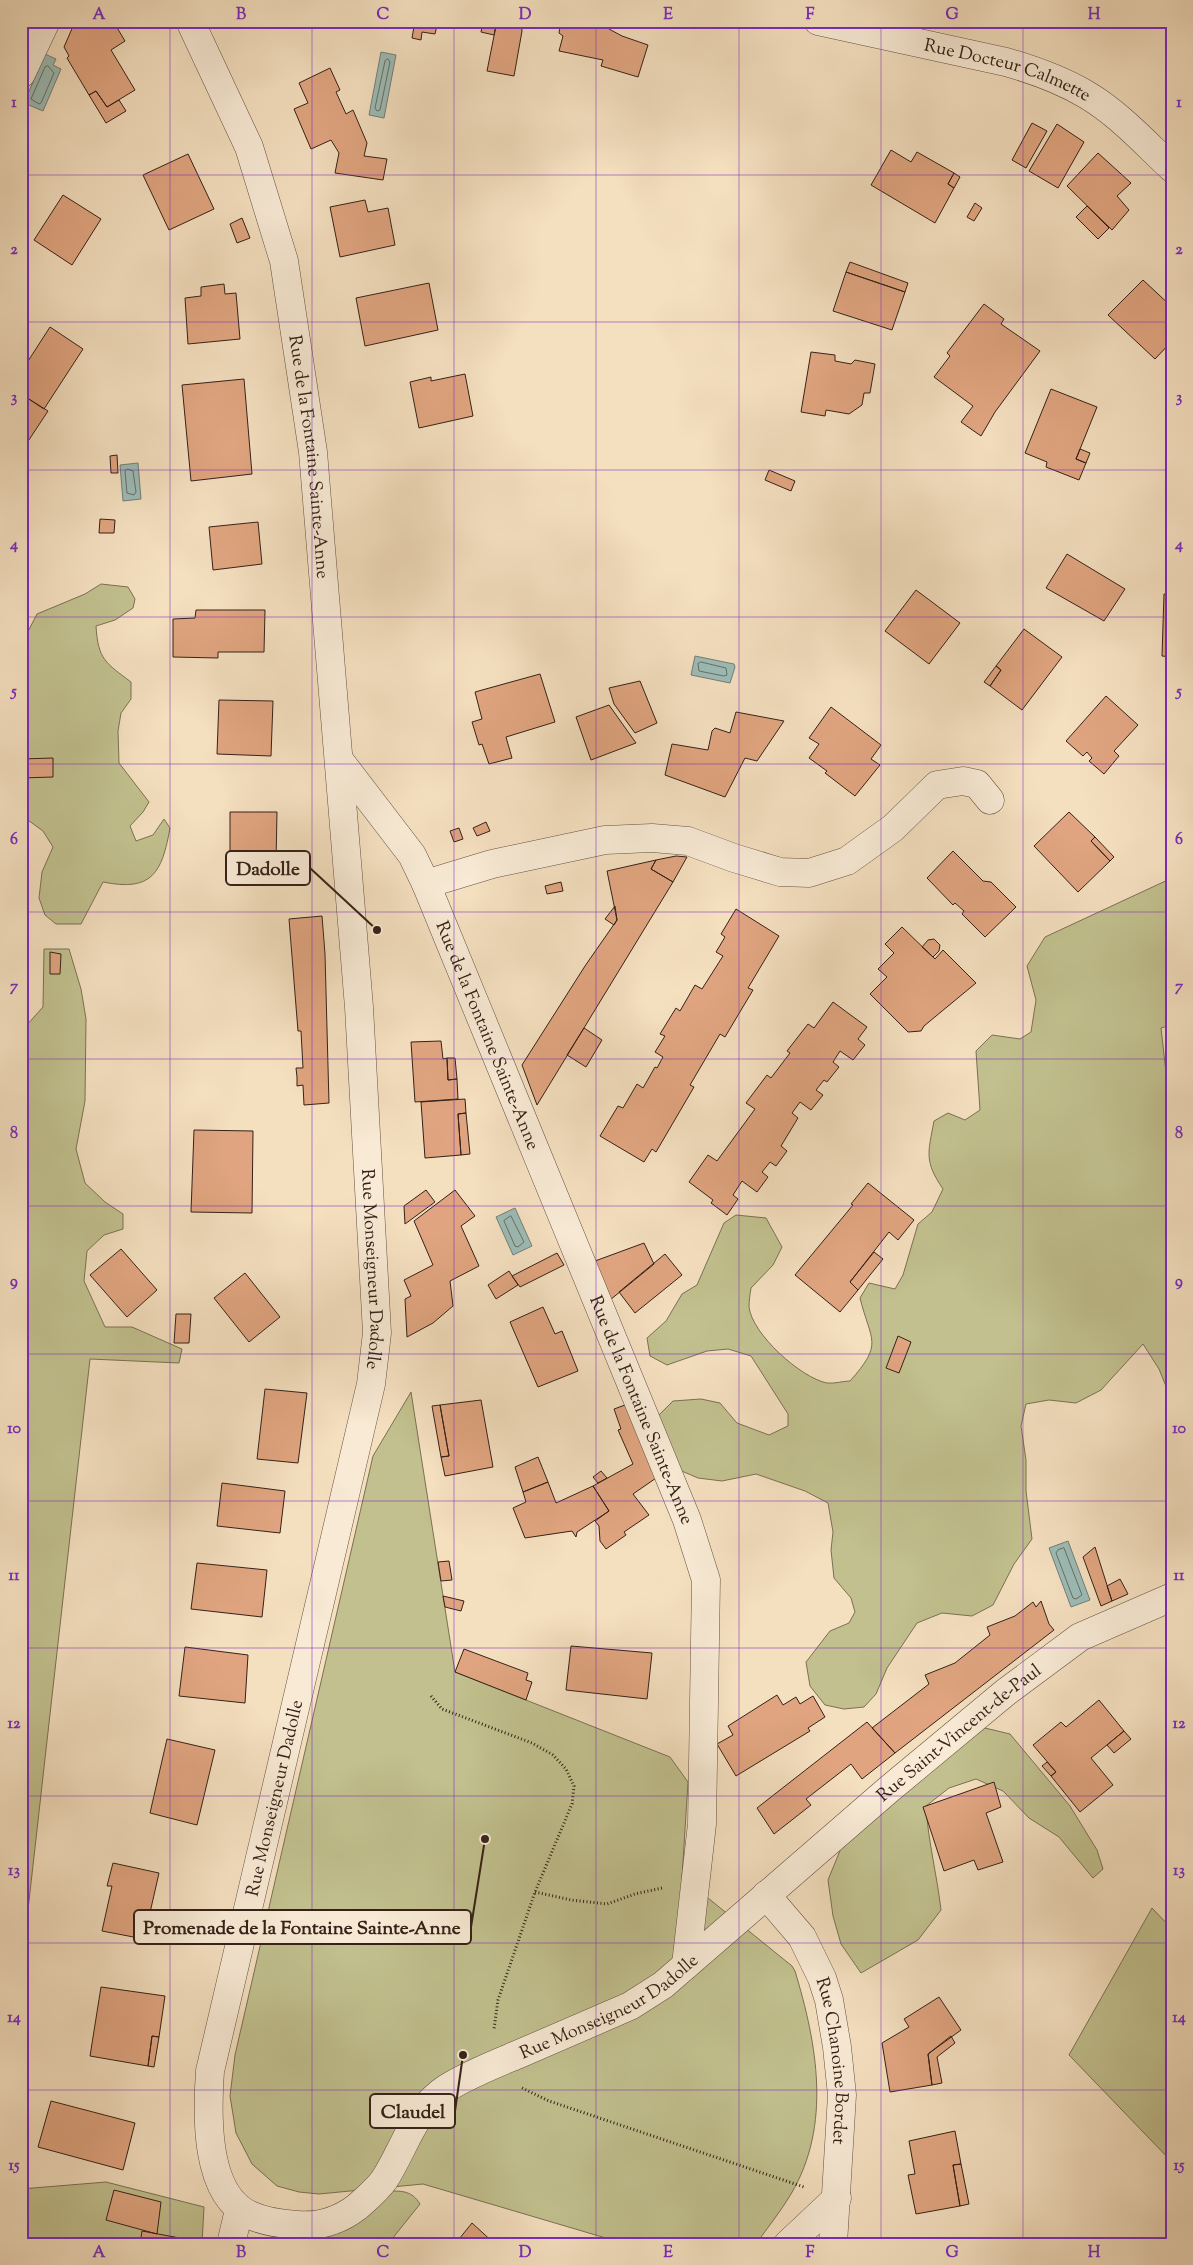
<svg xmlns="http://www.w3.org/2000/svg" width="1193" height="2265" font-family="'Sorts Mill Goudy',serif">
	<rect width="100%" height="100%" fill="#f4dfbf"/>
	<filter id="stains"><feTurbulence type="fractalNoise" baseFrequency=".004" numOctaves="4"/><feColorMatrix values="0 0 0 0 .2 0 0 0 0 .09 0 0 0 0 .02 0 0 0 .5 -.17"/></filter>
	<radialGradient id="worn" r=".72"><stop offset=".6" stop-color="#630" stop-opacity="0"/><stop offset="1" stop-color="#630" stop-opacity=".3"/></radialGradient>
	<path fill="#c1c08e" stroke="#7b7053" d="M101,584L128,587L135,599L133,608L115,620L96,626C98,660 106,663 131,682V699L121,713L118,731L119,763L149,802L143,812L130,826L136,841L153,835L164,819L170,828C162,873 152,892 103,882L81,924H56L45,915L39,898L42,872L53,847L43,831L21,815V645L37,614L85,594Z
		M1172,878V1025L1161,1028L1169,1099L1172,1102V1401L1159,1369L1143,1344L1101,1390L1076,1403L1049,1400L1026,1404L1021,1426L1026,1460V1491L1032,1539L1014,1564L993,1605L972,1616L942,1613L917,1623L887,1668L876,1694L864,1707L844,1709L825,1705L810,1686L806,1662L830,1631L849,1623L855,1612L851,1598L834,1578L831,1550L833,1532L828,1503L805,1491L756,1474L722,1481L698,1478L677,1469L658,1416L673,1401L701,1399L720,1403L737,1423L769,1435L788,1426V1414L751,1356L728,1349L707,1351L667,1365L650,1356L647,1338L666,1321L682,1294L697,1285L724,1223L736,1215L766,1218L782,1247L773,1265L751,1288C750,1294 749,1301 749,1307C752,1334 801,1378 827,1383C834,1384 843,1381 850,1381C884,1343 871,1342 860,1298L869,1283L895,1289L903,1275L918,1224L932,1212L943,1189C924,1161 928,1153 934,1121L948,1113L965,1120L980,1110L976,1051L992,1035L1020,1039L1031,1032L1036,1000L1027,966L1045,937Z
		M44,949H69L81,989L86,1019L85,1101L76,1149L85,1183L105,1202L123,1214V1229L104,1235L87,1251L84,1281L105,1327H132L182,1349L179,1363L90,1359L21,1972V1028L25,1027L43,1007Z
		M411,1392L455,1672L670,1757L688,1782L682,1877L792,1966L795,1971C817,2044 832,2125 791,2194C781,2211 768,2227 756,2244H626L423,2184L319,2194L299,2192L277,2186L252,2164L236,2133L230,2096L235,2055L373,1456Z
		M985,1728L1010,1734L1070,1806L1097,1850L1103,1869L1093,1878L1059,1837L1029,1818L1003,1791L976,1779L949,1788L926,1806C928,1841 937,1875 941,1910L918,1940L861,1973L841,1944L833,1916L828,1880L846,1836L908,1777Z
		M1152,1908L1172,1929V2162L1069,2055Z
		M106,2182L204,2207L202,2244H21V2189Z
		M389,2191C403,2191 412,2191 420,2204L388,2244H316L331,2231Z"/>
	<path fill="#9cbcb6" stroke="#737e77" d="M381,52L396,55L384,118L369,115Z
		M45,54L56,59L53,65L61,69L43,111L24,103Z
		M138,463L141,499L123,501L120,465Z
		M695,656L734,664L735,667L730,683L691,675Z
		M515,1208L532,1246L513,1255L496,1217Z
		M1068,1541L1090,1600L1071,1607L1049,1548Z"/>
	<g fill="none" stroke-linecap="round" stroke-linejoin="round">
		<path stroke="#686e67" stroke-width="1" d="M388,59L390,62L380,110L377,111L375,108L385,61Z
			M48,66L54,73L41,103L39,104L31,99L45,67Z
			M128,469L133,471L136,492L134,495L127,493L125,471Z
			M701,662L726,668L727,675L724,676L699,671L698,664Z
			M511,1216L524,1242L518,1247L515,1246L504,1221Z
			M1064,1548L1082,1595L1076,1599L1073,1598L1056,1553L1058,1550Z"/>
	</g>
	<path fill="#e0a580" stroke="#352118" d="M80,21H113L125,41L111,50L135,90L107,107L96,91L89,95L67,58L69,56L64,47L74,24Z
		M415,21H438L435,34L422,32L421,40L412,38Z
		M483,21H497L494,35L481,32Z
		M497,21H521L522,31L514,76L487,71Z
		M561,21H611L609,29L622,36L648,45L638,77L601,66L603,60L559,51L563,36L559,33Z
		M330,68L340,90L336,92L346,114L353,110L367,143L364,156L387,159L383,180L335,173L339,153L331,140L311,149L294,109L308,103L299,83Z
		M96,91L107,107L119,100L126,111L106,123L89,95Z
		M1032,123L1047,131L1026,168L1012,160Z
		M1057,124L1084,142L1058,188L1029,171Z
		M891,150L911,162L917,152L954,173L948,184L954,188L935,223L871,185Z
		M1098,153L1131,183L1117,196L1129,210L1112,230L1067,186Z
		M188,154L214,209L169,230L143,175Z
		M954,173L960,177L954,188L948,184Z
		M63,195L101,219L72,265L34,240Z
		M365,200L368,212L388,208L395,245L340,257L330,207Z
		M975,203L982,208L974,221L967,217Z
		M1087,206L1109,228L1098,239L1076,217Z
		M242,218L250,238L237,243L230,224Z
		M850,262L908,283L905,292L846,272Z
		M846,272L905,292L892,330L833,311Z
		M1143,280L1172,307V341L1155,359L1108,315Z
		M429,283L438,330L365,346L356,298Z
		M224,284L225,294L236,293L240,339L188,344L185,298L201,296V287Z
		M984,304L1004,319L1001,324L1040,351L995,412L981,436L961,422L973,406L934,377L950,356L947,353Z
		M50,327L83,349L44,409L21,394V382L24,377L21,376V372Z
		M811,352L835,355V361L851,364L855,360L875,364L870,393H864L862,405L849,414L826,410L825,416L801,412Z
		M465,374L473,416L419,428L410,382L431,377V381Z
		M244,379L252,474L191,481L182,385Z
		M1051,389L1097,407L1076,459L1086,463L1079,480L1046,467L1047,462L1025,453Z
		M21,394L48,411L21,452Z
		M1080,449L1090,453L1086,463L1076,459Z
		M117,455L118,473H111L110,456Z
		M769,470L795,481L791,491L765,480Z
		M100,519L115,520L114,533H99Z
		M258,522L262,564L213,570L209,527Z
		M1067,554L1125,589L1104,621L1046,588Z
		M916,590L960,623L929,664L885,631Z
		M1164,594H1172V657L1162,656Z
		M196,610H265L264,652H218V658L173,657V619L195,618Z
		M1024,629L1062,657L1022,710L990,686L1001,670L996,666Z
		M996,666L1001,670L990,686L984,682Z
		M540,674L555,722L506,737L512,758L489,764L482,744L479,745L472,722L482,719L475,692Z
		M640,681L657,723L635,733L614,704L609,688Z
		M1106,696L1138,725L1114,751L1119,756L1104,774L1089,761L1092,758L1087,752L1083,756L1066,741Z
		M219,700L273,701L271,756L217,754Z
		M609,705L636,743L591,760L576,717Z
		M831,707L881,745L871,759L880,765L855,796L825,773L827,771L809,758L819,744L809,738Z
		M736,712L784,721L757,761L745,758L725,797L665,775L672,744L708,750L712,731L715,728L730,733Z
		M53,758V777L21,778V759Z
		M230,812H277L276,863H230Z
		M1069,812L1095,837L1091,841L1110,861L1078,892L1034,846Z
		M486,822L490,831L477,836L473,828Z
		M459,828L463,839L454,842L450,831Z
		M1095,837L1114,857L1110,861L1091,841Z
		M953,851L983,881L991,882L1016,907L985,937L962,914L964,911L955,903L953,905L927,878Z
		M676,856L687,857L673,882L651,869L656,860Z
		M656,860L651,869L673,882L537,1105L522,1065L585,966L617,920L607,871Z
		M561,882L563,891L547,894L545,886Z
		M615,906L617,920L614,925L605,919Z
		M736,909L779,936L748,988L753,990L725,1037L720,1034L690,1085L694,1087L656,1152L652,1149L644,1162L600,1136L618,1106L623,1108L637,1084L643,1088L655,1067L657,1068L663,1057L655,1052L665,1036L660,1034L676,1008L680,1011L695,985L702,989L723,956L716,952L725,937L721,934Z
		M322,916L325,954L329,1103L304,1105L303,1085L297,1086V1077L296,1068H303L301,1031H298L289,919Z
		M902,927L935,959L943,950L976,983L924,1026L921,1031L908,1032L870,994L887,977L878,969L894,953L885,944Z
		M934,939L940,945L939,951L933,957L922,947L928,940Z
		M50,952L61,954L60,974H50Z
		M833,1002L867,1027L858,1039L865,1045L853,1060L840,1051L833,1062L839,1067L827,1082L824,1080L816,1090L823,1095L811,1110L800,1102L792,1113L798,1118L781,1146L787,1151L776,1166L770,1162L762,1172L768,1177L757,1192L742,1181L733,1195L738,1199L727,1215L711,1203L713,1200L689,1182L708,1155L717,1161L755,1109L746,1103L767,1075L771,1078L790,1053L787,1051L808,1024L814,1028Z
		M584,1028L602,1040L586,1067L567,1055Z
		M441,1041L443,1059L447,1058L448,1080L457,1079L458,1099L415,1102L411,1042Z
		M447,1058H455L457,1079L448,1080Z
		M465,1099L466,1113L458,1114L461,1155L425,1158L421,1102Z
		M466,1113L470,1154L461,1155L458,1114Z
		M194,1130L253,1131L252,1213L191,1212Z
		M868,1183L914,1220L898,1240L889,1232L850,1282L858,1290L840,1312L795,1275L853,1205L851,1204Z
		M426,1190L435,1202L405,1224L404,1206Z
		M455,1190L475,1216L461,1226L479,1266L450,1281L453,1306L433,1323L407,1337L405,1299L411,1296L404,1280L433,1265L414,1221Z
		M644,1243L654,1264L610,1300L595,1261Z
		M121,1249L157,1290L127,1317L90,1275Z
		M874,1252L883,1259L858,1290L850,1282Z
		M557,1253L564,1265L520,1287L512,1276Z
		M665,1254L682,1275L635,1313L619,1292Z
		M509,1271L518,1285L496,1299L488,1285Z
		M245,1273L280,1317L249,1342L214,1298Z
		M543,1307L555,1334L562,1331L578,1371L538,1387L510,1322Z
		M176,1314H191L189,1343H174Z
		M898,1336L911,1342L899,1373L886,1368Z
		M265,1389L307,1393L298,1463L257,1459Z
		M481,1400L493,1467L445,1476L441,1457L449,1456L440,1405Z
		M440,1405L449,1456L441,1457L432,1406Z
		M625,1405L659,1476L633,1494L649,1515L624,1532L626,1535L606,1549L600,1541L599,1526L595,1521L609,1511L593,1486L633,1464L618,1430L621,1429L614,1409Z
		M538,1457L548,1482L523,1492L515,1467Z
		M601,1471L607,1478L598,1483L593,1477Z
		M548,1482L556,1503L593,1486L609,1511L577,1532L576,1537L572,1531L525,1538L513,1508L526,1502L523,1492Z
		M222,1483L285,1491L280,1533L217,1526Z
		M1095,1547L1112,1601L1101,1606L1083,1557Z
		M449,1561L452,1580L441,1581L438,1562Z
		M197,1563L267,1570L262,1617L191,1609Z
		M1120,1579L1128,1594L1112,1601L1107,1586Z
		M443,1596L464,1601L461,1611L445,1607Z
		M1041,1601L1049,1624L1054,1630L895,1753L872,1728L929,1684L925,1675L955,1663L990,1635L987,1627L1015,1616L1033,1602L1036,1607Z
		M571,1646L652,1653L647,1699L566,1690Z
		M185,1647L248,1655L245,1703L179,1696Z
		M464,1649L528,1673L526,1680L532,1682L526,1700L455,1672Z
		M777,1695L783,1705L796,1697L800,1704L813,1696L825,1717L808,1728L810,1731L736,1776L717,1744L733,1735L728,1726Z
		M1099,1700L1124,1731L1091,1758L1113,1785L1080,1812L1051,1776L1056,1772L1033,1745L1061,1722L1066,1727Z
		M867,1722L895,1753L862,1779L851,1764L806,1799L811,1805L774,1834L757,1808Z
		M1124,1731L1131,1739L1114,1753L1107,1745Z
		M167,1739L215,1750L197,1825L150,1813Z
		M1047,1762L1056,1772L1051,1776L1042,1766Z
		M994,1782L1001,1807L986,1813L1003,1862L978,1870L974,1860L944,1871L923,1807Z
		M113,1863L159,1873L144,1939L102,1931L112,1886H107Z
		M101,1987L165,1996L159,2037L152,2036L148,2066L90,2056Z
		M939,1997L961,2030L928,2054L932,2085L890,2092L882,2043L909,2027L904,2019Z
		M152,2036L159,2037L154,2067L148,2066Z
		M951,2036L955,2043L937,2057L942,2083L932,2085L928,2054Z
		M51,2101L135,2123L123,2170L38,2147Z
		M955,2131L961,2164L953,2165L960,2206L916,2214L908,2175L915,2174L909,2141Z
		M961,2164L969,2204L960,2206L953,2165Z
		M114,2190L161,2202L157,2234L106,2220Z
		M472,2223L495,2244H455Z
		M142,2231L196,2241V2244H140Z"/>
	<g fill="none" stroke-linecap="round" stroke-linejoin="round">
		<defs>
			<g id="minor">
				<path id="s1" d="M190,21L249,147L284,261L313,452L359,1007L377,1333L371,1384L210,2071C207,2113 204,2194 250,2215C265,2222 281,2224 297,2225C320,2227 340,2220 357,2207C366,2199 377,2190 384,2180C405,2148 413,2110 447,2088C469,2074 495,2064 519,2054C556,2038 593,2022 630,2006L663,1985L888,1790L1006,1692L1080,1637L1172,1597"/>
				<path id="s2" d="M818,21L1006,62C1034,70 1062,80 1087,95C1119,114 1145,143 1172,168"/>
				<path d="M21,74L46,21"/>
				<path id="s3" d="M340,761L412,855L426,884L687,1520L706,1580L702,1824L686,1965"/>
				<path d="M426,884L492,864L605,840L652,838L688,841L734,858L780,872L809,873L847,861L893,828L937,785L963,781L977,784L990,800"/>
				<path id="s4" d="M766,1895L802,1937L822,1978L829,2000L837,2047L842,2095L833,2244"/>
				<path d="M231,2244L239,2210"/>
				<path d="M788,2244L837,2198"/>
			</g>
		</defs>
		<use href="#minor" stroke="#655042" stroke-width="29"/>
		<path stroke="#352118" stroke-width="3" stroke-dasharray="1 2.5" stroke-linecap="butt" d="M431,1696L442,1709L532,1743L553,1755L566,1769L574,1786L572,1804L535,1892L498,2000L494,2029
			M535,1892L571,1900L607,1904L635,1894L662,1888
			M522,2088L549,2101L804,2187"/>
		<use href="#minor" stroke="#f8ead5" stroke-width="28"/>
	</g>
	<path fill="none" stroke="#7b2cbf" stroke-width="1" stroke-opacity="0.55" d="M170,21V2244M312,21V2244M454,21V2244M596,21V2244M739,21V2244M881,21V2244M1023,21V2244M21,175H1172M21,322H1172M21,470H1172M21,617H1172M21,764H1172M21,912H1172M21,1059H1172M21,1206H1172M21,1354H1172M21,1501H1172M21,1648H1172M21,1796H1172M21,1943H1172M21,2090H1172"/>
	<g text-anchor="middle" stroke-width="4.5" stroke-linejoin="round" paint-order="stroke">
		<g font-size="18" fill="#352118" stroke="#f8ead5">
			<text dy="6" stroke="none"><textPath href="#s2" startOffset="196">Rue Docteur Calmette</textPath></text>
			<text dy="6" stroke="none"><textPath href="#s1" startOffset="456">Rue de la Fontaine Sainte-Anne</textPath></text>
			<text dy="6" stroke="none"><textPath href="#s3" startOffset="314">Rue de la Fontaine Sainte-Anne</textPath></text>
			<text dy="6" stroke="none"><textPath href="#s1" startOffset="1271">Rue Monseigneur Dadolle</textPath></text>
			<text dy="6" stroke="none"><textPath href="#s3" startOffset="719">Rue de la Fontaine Sainte-Anne</textPath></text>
			<text dy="6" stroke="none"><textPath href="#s1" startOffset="3142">Rue Saint-Vincent-de-Paul</textPath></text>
			<text transform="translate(274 1798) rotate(-77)" y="6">Rue Monseigneur Dadolle</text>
			<text dy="6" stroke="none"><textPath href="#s1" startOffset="2695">Rue Monseigneur Dadolle</textPath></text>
			<text dy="6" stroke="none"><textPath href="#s4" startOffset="185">Rue Chanoine Bordet</textPath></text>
		</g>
	</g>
	<path fill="none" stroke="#352118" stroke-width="2" d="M377 930L310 868M485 1839L471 1927M463 2055L455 2111"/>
	<g fill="#352118" stroke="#f8ead5" stroke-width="2">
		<circle cx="377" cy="930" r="5"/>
		<circle cx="485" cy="1839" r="5"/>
		<circle cx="463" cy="2055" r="5"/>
	</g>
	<g fill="#f8ead5" stroke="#352118" stroke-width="2">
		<rect x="226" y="851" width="84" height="34" rx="5"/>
		<rect x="134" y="1910" width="337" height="34" rx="5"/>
		<rect x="370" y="2094" width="85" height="34" rx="5"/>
	</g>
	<g font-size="19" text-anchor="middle" font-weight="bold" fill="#352118">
		<text x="268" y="875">Dadolle</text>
		<text x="302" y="1934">Promenade de la Fontaine Sainte-Anne</text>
		<text x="413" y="2118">Claudel</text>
	</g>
	<rect width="1193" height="2265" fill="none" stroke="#f4dfbf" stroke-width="55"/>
	<rect x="28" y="28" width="1138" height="2210" fill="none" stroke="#7b2cbf" stroke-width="2"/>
	<g font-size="16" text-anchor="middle" font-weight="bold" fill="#7b2cbf">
		<text x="99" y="19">A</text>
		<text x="241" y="19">B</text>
		<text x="383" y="19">C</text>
		<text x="525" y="19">D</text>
		<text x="668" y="19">E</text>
		<text x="810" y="19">F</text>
		<text x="952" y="19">G</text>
		<text x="1094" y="19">H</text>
		<text x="14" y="107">1</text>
		<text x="1179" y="107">1</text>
		<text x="14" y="254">2</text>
		<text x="1179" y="254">2</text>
		<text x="14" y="402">3</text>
		<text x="1179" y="402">3</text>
		<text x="14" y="549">4</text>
		<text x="1179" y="549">4</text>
		<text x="14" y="696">5</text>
		<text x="1179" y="696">5</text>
		<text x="14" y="844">6</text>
		<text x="1179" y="844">6</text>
		<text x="14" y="991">7</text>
		<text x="1179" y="991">7</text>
		<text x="14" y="1138">8</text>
		<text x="1179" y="1138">8</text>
		<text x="14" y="1286">9</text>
		<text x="1179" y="1286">9</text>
		<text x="14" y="1433">10</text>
		<text x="1179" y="1433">10</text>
		<text x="14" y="1580">11</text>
		<text x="1179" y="1580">11</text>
		<text x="14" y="1728">12</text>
		<text x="1179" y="1728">12</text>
		<text x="14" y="1875">13</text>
		<text x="1179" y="1875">13</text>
		<text x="14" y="2022">14</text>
		<text x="1179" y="2022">14</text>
		<text x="14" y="2170">15</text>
		<text x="1179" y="2170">15</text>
		<text x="99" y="2257">A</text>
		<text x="241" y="2257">B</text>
		<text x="383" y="2257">C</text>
		<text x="525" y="2257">D</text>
		<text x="668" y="2257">E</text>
		<text x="810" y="2257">F</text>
		<text x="952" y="2257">G</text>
		<text x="1094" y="2257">H</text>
	</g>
	<rect width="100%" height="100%" filter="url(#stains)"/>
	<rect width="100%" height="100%" fill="url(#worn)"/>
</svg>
